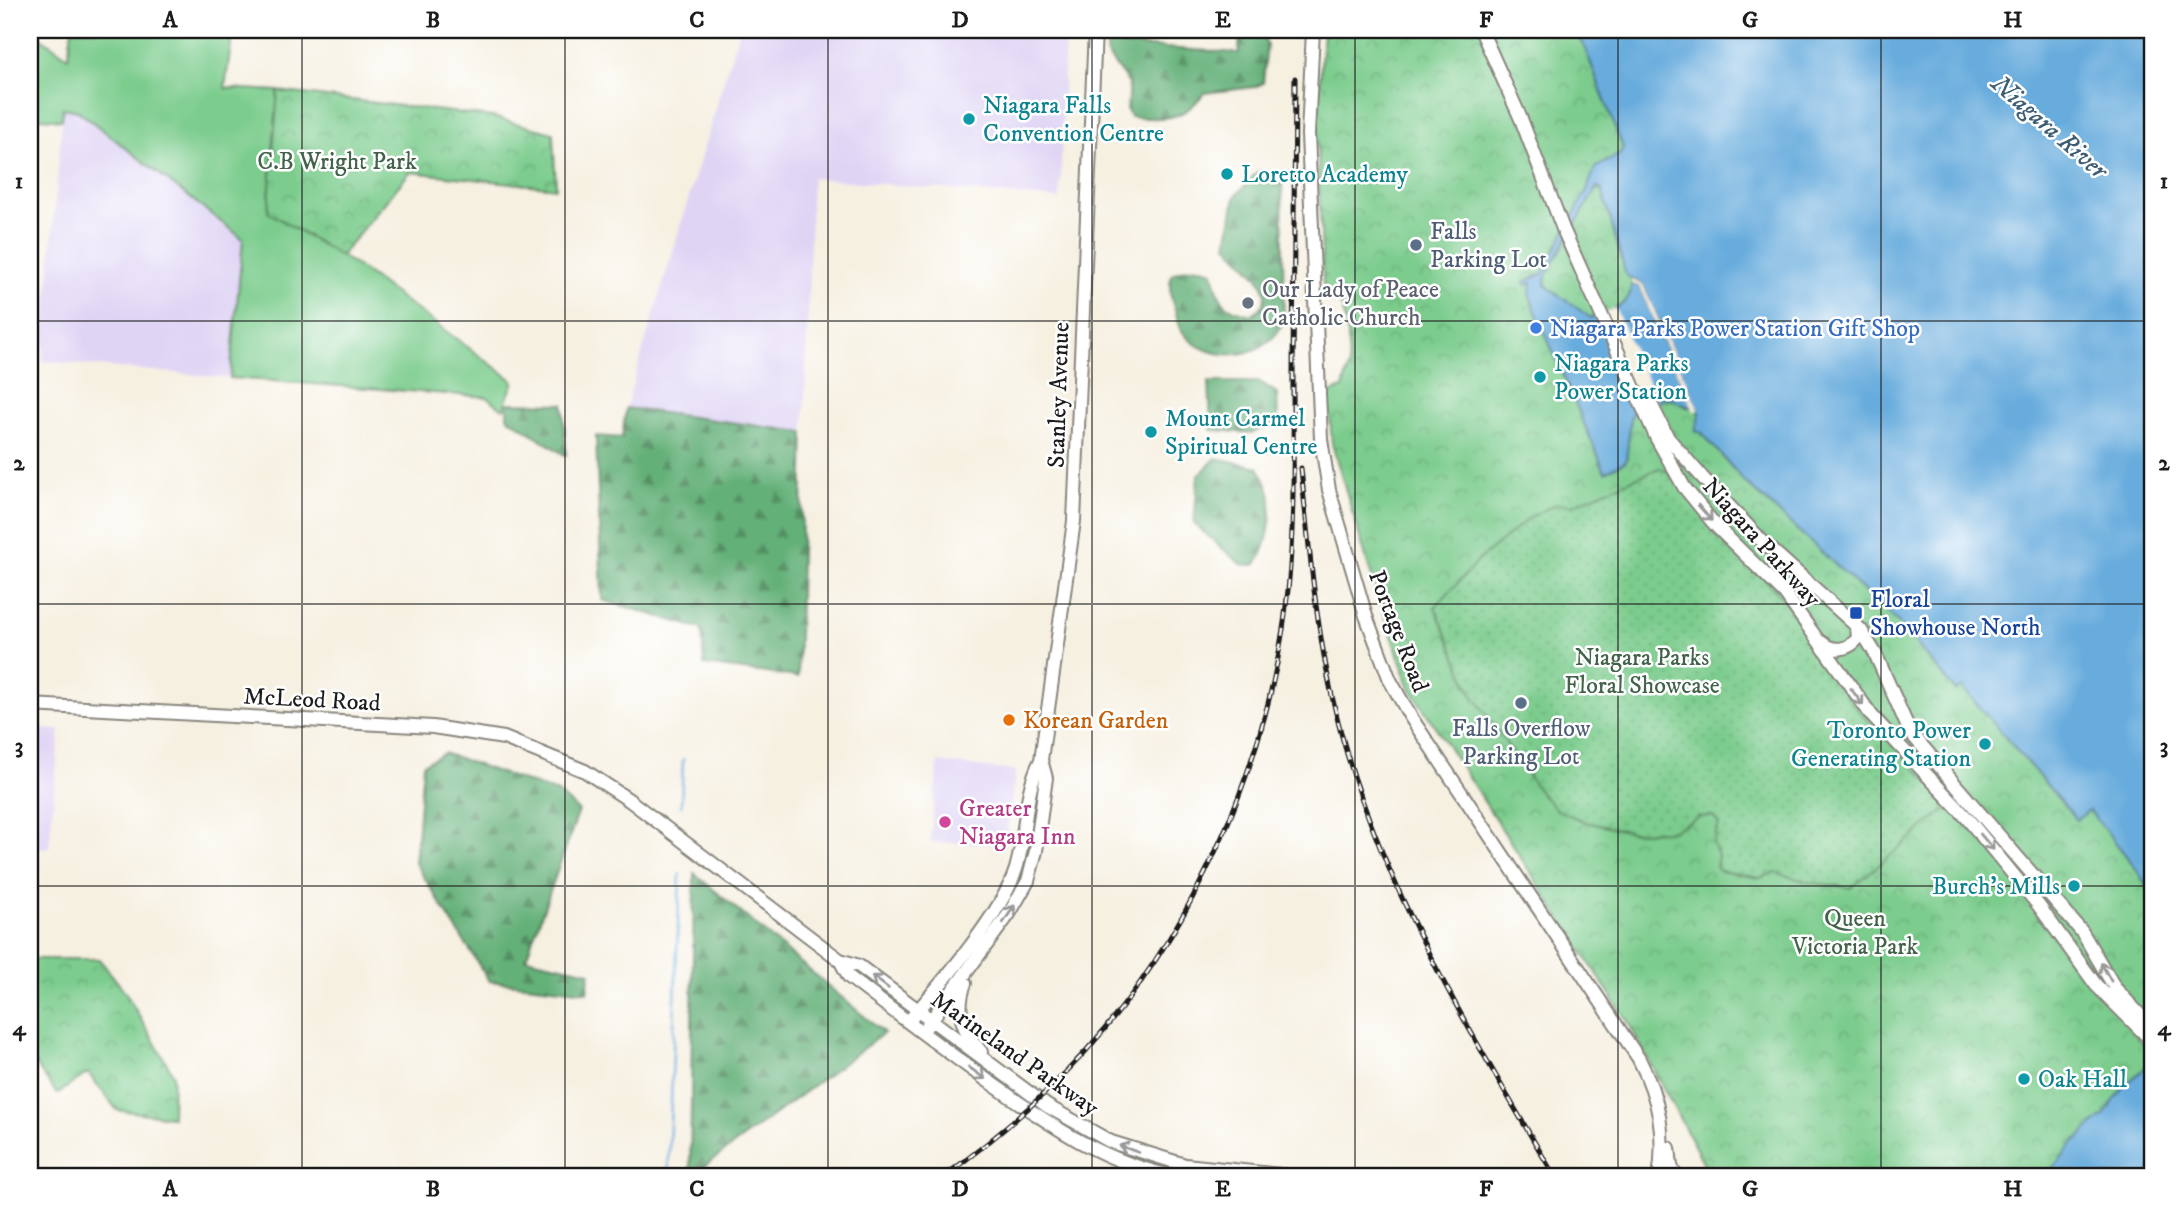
<svg xmlns="http://www.w3.org/2000/svg" width="2183" height="1207" font-family="'IM FELL DW Pica',serif">
	<defs>
		<pattern id="forest-firs" width="22" height="20" patternUnits="userSpaceOnUse" patternTransform="scale(1.75)"><rect width="22" height="20" fill="#64b078"/><path d="M5 1l3.5 6h-7zM16 11l3.5 6h-7z" fill="#528e62"/></pattern>
		<pattern id="park-crowns" width="20" height="18" patternUnits="userSpaceOnUse" patternTransform="scale(1.75)"><rect width="20" height="18" fill="#7bcc8d"/><path d="M2 6a3 3 0 1 1 6 0M12 15a3 3 0 1 1 6 0" fill="none" stroke="#6aaf79"/></pattern>
		<pattern id="garden-dots" width="8" height="8" patternUnits="userSpaceOnUse" patternTransform="scale(1.75)"><rect width="8" height="8" fill="#7bcc8d"/><path d="M2 2h.1M6 6h.1" fill="none" stroke="#6aaf79" stroke-width="1.8" stroke-linecap="round"/></pattern>
	</defs>
	<rect width="100%" height="100%" fill="#fff"/>
	<filter id="ink" filterUnits="userSpaceOnUse"><feTurbulence type="fractalNoise" baseFrequency=".0143" numOctaves="2"/><feDisplacementMap in="SourceGraphic" scale="14" xChannelSelector="R" yChannelSelector="G"/><feConvolveMatrix kernelMatrix="1 2 1 2 8 2 1 2 1" color-interpolation-filters="sRGB"/></filter>
	<filter id="wash" filterUnits="userSpaceOnUse"><feTurbulence type="fractalNoise" baseFrequency=".00686" numOctaves="4" result="noise"/><feDisplacementMap in="SourceGraphic" scale="28" xChannelSelector="R" yChannelSelector="G"/><feGaussianBlur stdDeviation="1.57" result="paint"/><feColorMatrix in="noise" values="0 0 0 0 0 0 0 0 0 0 0 0 0 0 0 0 0 1.4 0 .05"/><feComposite in="paint" operator="in"/></filter>
	<g filter="url(#wash)">
		<rect width="100%" height="100%" fill="#f6f0e1"/>
		<path fill="#dfd4f4" d="M739,30H1065L1060,199L812,178L804,432L626,407Z
			M63,108L78,111L243,239L230,378L42,361Z
			M30,728L60,730L49,849L30,848Z
			M938,762L1016,771L1005,845L930,842Z"/>
		<path fill="#7bcc8d" stroke="#4c7454" stroke-width="2" d="M30,30L68,57L72,30H233L225,88L278,91L268,212L357,266L514,381L503,409L487,397L230,378L243,239L78,111L63,108L62,120L30,117Z"/>
		<path fill="url(#forest-firs)" stroke="#40664a" stroke-width="2" d="M1240,30H1260L1267,44L1263,83L1255,87L1204,93C1183,122 1163,119 1131,117L1127,111L1129,84L1106,53L1108,44L1239,53Z
			M1257,172L1282,174L1284,320C1270,360 1207,367 1182,331C1179,325 1177,317 1175,310C1170,298 1168,286 1172,274C1186,268 1199,264 1213,272C1220,300 1220,308 1251,315C1288,292 1243,266 1227,245L1235,197Z
			M1209,382H1260L1277,393L1278,421L1253,433L1211,430Z
			M507,403L563,404L566,456L507,417Z
			M626,408L804,432L798,677L704,665L702,629L602,600L596,436L622,438Z
			M1216,458L1258,467C1263,477 1271,488 1271,499C1272,519 1268,550 1255,565C1254,565 1244,565 1243,565C1239,564 1201,529 1194,524L1198,476Z
			M444,753L558,793L579,811L526,958L590,972L587,992L489,981L415,863L423,764Z
			M694,873L884,1033L690,1177Z"/>
		<path fill="url(#park-crowns)" stroke="#4c7454" stroke-width="2" d="M1323,30H1578L1623,148L1620,154L1595,168L1589,185L1593,189L1602,190L1625,271C1627,275 1630,277 1631,280C1639,302 1606,315 1589,318L1550,290L1545,282L1540,283L1606,471L1626,461L1631,416C1642,400 1672,391 1686,407L1697,406L1702,433L1744,481L1899,623L1956,691L1962,686L2077,820L2089,809L2133,864L2153,896V1020L2137,1037L2153,1052V1177H1711L1628,1022L1410,688L1376,591L1332,444L1328,394L1343,388L1349,366L1348,336L1342,307L1323,284L1317,134Z
			M278,91L493,117L553,133L556,188L410,172L341,256L268,212Z
			M30,959H99L124,990L173,1074L172,1117L117,1110L88,1073L57,1094L30,1057V983L32,981Z"/>
		<path fill="url(#garden-dots)" stroke="#4c7454" stroke-width="2" d="M1659,468L1668,471L1783,599L1845,688L1850,700L1876,731H1880L1951,805L1851,888L1808,882L1775,872L1760,878L1720,871L1716,867L1718,856L1713,843L1719,824L1713,816L1698,817L1672,831L1631,832L1589,823L1557,810L1541,794L1471,692L1435,607L1479,560L1530,517L1556,504L1572,505Z"/>
		<path fill="#67acdd" stroke="#42647c" stroke-width="2" d="M1578,30H2153V896L2133,864L2089,810L2077,820L1962,687L1956,691L1899,623L1744,481L1702,433L1695,431L1700,413L1643,285L1626,275L1602,190L1597,187L1546,275L1545,285L1591,318C1608,313 1632,306 1631,285L1639,286L1693,408L1668,397L1635,411L1631,416L1626,461L1605,472L1535,310L1530,295L1532,283L1525,285L1524,282L1542,274L1587,190L1595,168L1620,154L1623,148Z
			M2153,1061V1165L2146,1176L2045,1177L2074,1142L2104,1115L2125,1085Z"/>
		<path fill="#f6f0e1" d="M1631,280L1643,285L1699,410L1694,411L1639,286L1632,284Z
			M1615,308L1657,401L1638,409L1597,316Z"/>
		<g fill="none" stroke-linecap="round" stroke-linejoin="round">
			<path stroke="#67acdd" stroke-width="2.5" d="M681,806L683,759
				M668,1177L680,874"/>
		</g>
	</g>
	<g filter="url(#ink)">
		<g fill="none" stroke-linecap="round" stroke-linejoin="round">
			<defs>
				<path id="secondary" d="M1313,30L1308,134L1321,439L1329,490L1366,616L1390,680L1410,716L1639,1059C1659,1098 1666,1134 1659,1177
					M1481,30L1521,119L1563,229L1656,437L1684,487L1715,525L1785,594L1872,716L1967,818L2039,906L2096,985L2153,1042
					M1650,402L1668,438L1702,477L1763,542L1861,630L1875,653L1910,732L2082,932L2115,988L2153,1029
					M1821,642C1833,653 1849,650 1858,638L1857,627
					M30,705L433,727L504,738L585,771L629,800L840,960L859,966L1047,1106L1111,1142L1185,1165L1301,1177
					M840,960L849,977C896,1013 943,1049 991,1083C1050,1125 1105,1164 1177,1177
					M965,983C955,1012 962,1030 981,1052
					M908,1022C940,985 1002,914 1016,869C1027,833 1023,794 1041,760L1074,521L1095,30
					M926,1027L1009,914L1028,881L1036,851L1046,778L1041,760
					M1669,1148L1671,1166L1676,1177
					M1565,1177H1611"/>
			</defs>
			<use href="#secondary" stroke="#89867e" stroke-width="16"/>
			<use href="#secondary" stroke="#fff" stroke-width="12"/>
			<defs>
				<path id="rail" d="M1301,468C1310,559 1318,651 1343,740C1387,897 1473,1037 1555,1177
					M943,1177C994,1140 1042,1099 1085,1052C1197,927 1271,757 1288,590C1295,519 1293,447 1293,377C1294,277 1294,177 1295,78"/>
			</defs>
			<use href="#rail" stroke="#1c1c1c" stroke-width="5"/>
			<use href="#rail" stroke="#fff" stroke-width="2.5" stroke-dasharray="8" stroke-linecap="butt"/>
		</g>
		<defs><path id="oneway-shaft" d="M-6 0H5M1.5-3L5.5 0L1.5 3" fill="none" stroke-width="1.6" stroke-linecap="round" stroke-linejoin="round" transform="scale(1.75)"/></defs>
		<g stroke="#999">
			<use href="#oneway-shaft" transform="translate(1705 513) rotate(49)"/>
			<use href="#oneway-shaft" transform="translate(1857 697) rotate(54)"/>
			<use href="#oneway-shaft" transform="translate(1987 842) rotate(50)"/>
			<use href="#oneway-shaft" transform="translate(1009 914) rotate(-57)"/>
			<use href="#oneway-shaft" transform="translate(2106 972) rotate(-119)"/>
			<use href="#oneway-shaft" transform="translate(880 982) rotate(-143)"/>
			<use href="#oneway-shaft" transform="translate(977 1073) rotate(36)"/>
			<use href="#oneway-shaft" transform="translate(1129 1149) rotate(-160)"/>
		</g>
	</g>
	<path fill="none" stroke="#1c1c1c" stroke-width="2" stroke-opacity="0.55" d="M302,30V1177M565,30V1177M828,30V1177M1092,30V1177M1355,30V1177M1618,30V1177M1881,30V1177M30,321H2153M30,604H2153M30,886H2153"/>
	<g fill="#0f9aa8" stroke="#fff" stroke-width="2.5">
		<circle cx="969" cy="119" r="7"/>
		<circle cx="1227" cy="174" r="7"/>
		<circle cx="1540" cy="377" r="7"/>
		<circle cx="1151" cy="432" r="7"/>
		<circle cx="1985" cy="744" r="7"/>
		<circle cx="2074" cy="886" r="7"/>
		<circle cx="2024" cy="1079" r="7"/>
	</g>
	<g fill="#5c6f8a" stroke="#fff" stroke-width="2.5">
		<circle cx="1416" cy="245" r="7"/>
		<circle cx="1521" cy="703" r="7"/>
	</g>
	<circle fill="#6b7280" stroke="#fff" stroke-width="2.5" cx="1248" cy="303" r="7"/>
	<circle fill="#3f7fe0" stroke="#fff" stroke-width="2.5" cx="1536" cy="328" r="7"/>
	<rect fill="#1a4fb4" stroke="#fff" stroke-width="2.5" x="1849" y="606" width="14" height="14" rx="3.5"/>
	<circle fill="#e8710a" stroke="#fff" stroke-width="2.5" cx="1009" cy="720" r="7"/>
	<circle fill="#d1479c" stroke="#fff" stroke-width="2.5" cx="945" cy="822" r="7"/>
	<g text-anchor="middle" stroke-width="5" stroke-linejoin="round" paint-order="stroke">
		<g font-size="24" fill="#0d838f" stroke="#fff" text-anchor="start">
			<text x="983" y="113">Niagara Falls<tspan x="983" dy="28">Convention Centre</tspan></text>
			<text x="1241" y="182">Loretto Academy</text>
			<text x="1554" y="371">Niagara Parks<tspan x="1554" dy="28">Power Station</tspan></text>
			<text x="1165" y="426">Mount Carmel<tspan x="1165" dy="28">Spiritual Centre</tspan></text>
			<text x="1971" y="738" text-anchor="end">Toronto Power<tspan x="1971" dy="28">Generating Station</tspan></text>
			<text x="2060" y="894" text-anchor="end">Burch’s Mills</text>
			<text x="2038" y="1087">Oak Hall</text>
		</g>
		<g font-size="24" fill="#426249" stroke="#fff">
			<text x="337" y="169">C.B Wright Park</text>
			<text x="1642" y="665">Niagara Parks<tspan x="1642" dy="28">Floral Showcase</tspan></text>
			<text x="1855" y="926">Queen<tspan x="1855" dy="28">Victoria Park</tspan></text>
		</g>
		<g font-size="24" fill="#4e5e75" stroke="#fff" text-anchor="start">
			<text x="1430" y="239">Falls<tspan x="1430" dy="28">Parking Lot</tspan></text>
			<text x="1521" y="736" text-anchor="middle">Falls Overflow<tspan x="1521" dy="28">Parking Lot</tspan></text>
		</g>
		<g font-size="24" fill="#5b616d" stroke="#fff" text-anchor="start">
			<text x="1262" y="297">Our Lady of Peace<tspan x="1262" dy="28">Catholic Church</tspan></text>
		</g>
		<g font-size="24" fill="#366cbe" stroke="#fff" text-anchor="start">
			<text x="1550" y="336">Niagara Parks Power Station Gift Shop</text>
		</g>
		<g font-size="24" fill="#1c1c1c" stroke="#fff">
			<text transform="translate(1058 395) rotate(-88)" y="8">Stanley Avenue</text>
			<text transform="translate(1762 542) rotate(48)" y="8">Niagara Parkway</text>
			<text transform="translate(1399 631) rotate(69)" y="8">Portage Road</text>
			<text transform="translate(312 699) rotate(3)" y="8">McLeod Road</text>
			<text transform="translate(1015 1053) rotate(35)" y="8">Marineland Parkway</text>
		</g>
		<g font-size="24" fill="#164399" stroke="#fff" text-anchor="start">
			<text x="1870" y="607">Floral<tspan x="1870" dy="28">Showhouse North</tspan></text>
		</g>
		<g font-size="24" fill="#c56008" stroke="#fff" text-anchor="start">
			<text x="1023" y="728">Korean Garden</text>
		</g>
		<g font-size="24" fill="#b23c85" stroke="#fff" text-anchor="start">
			<text x="959" y="816">Greater<tspan x="959" dy="28">Niagara Inn</tspan></text>
		</g>
		<g font-size="26" font-style="italic" fill="#3e5d73" stroke="#fff">
			<text transform="translate(2050 126) rotate(41)" y="9">Niagara River</text>
		</g>
	</g>
	<rect width="2183" height="1207" fill="none" stroke="#fff" stroke-width="77"/>
	<rect x="38" y="38" width="2106" height="1130" fill="none" stroke="#1c1c1c" stroke-width="2.5"/>
	<g font-size="23" text-anchor="middle" font-weight="bold" fill="#1c1c1c">
		<text x="170" y="27">A</text>
		<text x="433" y="27">B</text>
		<text x="697" y="27">C</text>
		<text x="960" y="27">D</text>
		<text x="1223" y="27">E</text>
		<text x="1486" y="27">F</text>
		<text x="1750" y="27">G</text>
		<text x="2013" y="27">H</text>
		<text x="19" y="188">1</text>
		<text x="2164" y="188">1</text>
		<text x="19" y="470">2</text>
		<text x="2164" y="470">2</text>
		<text x="19" y="753">3</text>
		<text x="2164" y="753">3</text>
		<text x="19" y="1035">4</text>
		<text x="2164" y="1035">4</text>
		<text x="170" y="1196">A</text>
		<text x="433" y="1196">B</text>
		<text x="697" y="1196">C</text>
		<text x="960" y="1196">D</text>
		<text x="1223" y="1196">E</text>
		<text x="1486" y="1196">F</text>
		<text x="1750" y="1196">G</text>
		<text x="2013" y="1196">H</text>
	</g>
</svg>
